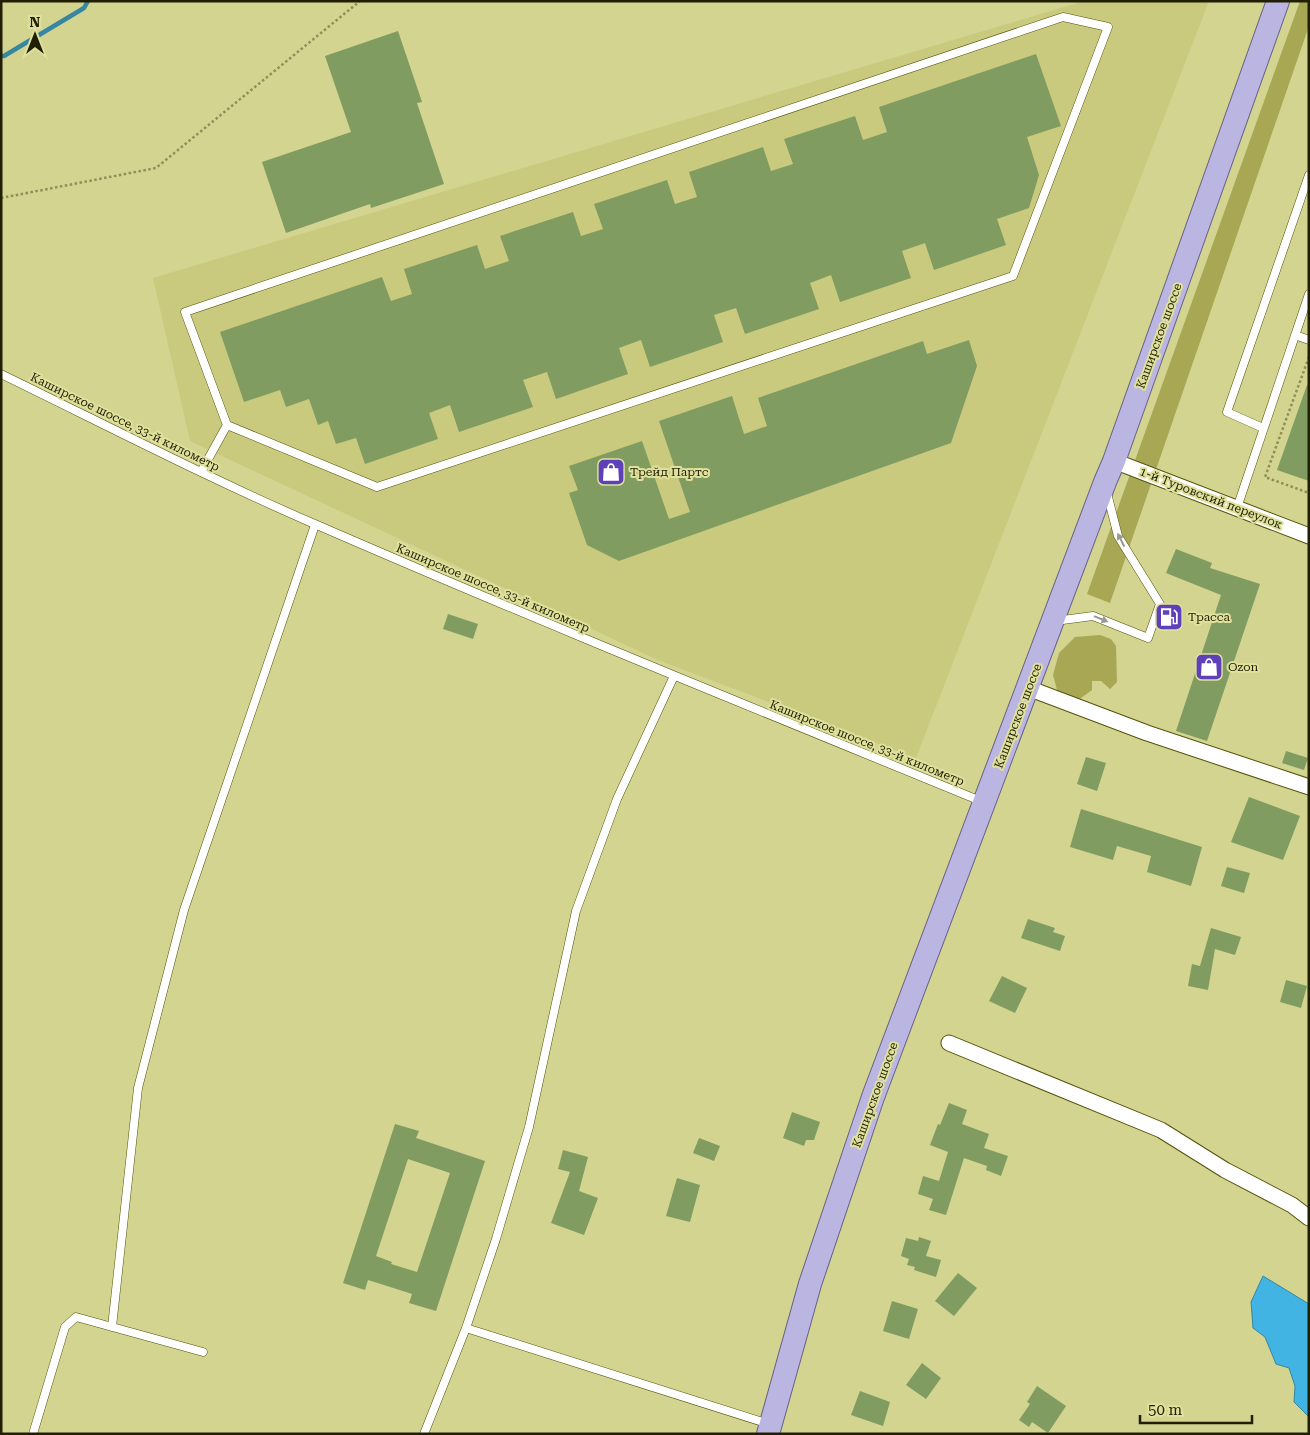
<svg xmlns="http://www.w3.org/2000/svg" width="1310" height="1435" font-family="'Roboto Serif',serif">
	<rect width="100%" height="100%" fill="#d2d490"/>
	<path fill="#c9ca7e" d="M1084,1H1209L916,758L658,660L190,441L153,278Z"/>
	<path fill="#a8a854" d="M1300,1H1309V26L1110,603L1087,594Z
		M1100,635L1111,639L1116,646L1117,682L1110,689L1101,681H1092V690L1077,701L1059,697L1053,675L1059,653L1075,637Z"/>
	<path fill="#41b4e3" stroke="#3787a0" d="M1263,1276L1309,1304V1417L1294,1402L1295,1386L1289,1368L1276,1364L1265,1337L1253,1328L1251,1302Z"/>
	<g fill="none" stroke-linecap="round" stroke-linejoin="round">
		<path stroke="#3787a0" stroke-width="4.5" d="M1,56H4L84,8L88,1"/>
	</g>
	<path fill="#809c61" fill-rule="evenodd" d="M398,31L422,102L417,103L444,184L371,208L370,204L286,233L262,162L351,132L325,56Z
		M1036,54L1061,126L1027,137L1039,175L1029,208L997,219L1006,245L934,270L925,243L902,251L911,278L840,302L831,275L810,283L819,309L745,334L736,308L714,315L723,342L650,367L641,340L619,348L628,374L556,399L547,372L523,380L533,407L459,432L450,405L429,413L438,439L365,464L356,438L336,444L328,421L318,425L309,399L286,407L280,390L244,402L220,332L382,277L391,301L412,294L404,269L477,245L485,269L509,261L500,236L573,212L581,236L603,229L594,204L667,180L675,204L697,197L689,172L763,147L771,171L793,164L784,139L855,116L863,140L887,132L879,107Z
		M969,340L977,366L951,443L619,561L587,545L569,493L578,490L569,466L642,441L669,519L690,512L659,421L732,396L744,434L767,426L758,398L923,341L927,354Z
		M1307,385H1309V481L1277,470Z
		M1176,549L1212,563L1210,568L1260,584L1207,741L1176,731L1221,595L1166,573Z
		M448,614L478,624L473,639L443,629Z
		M1286,751L1308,758L1304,770L1282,763Z
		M1086,757L1106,763L1097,791L1077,784Z
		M1249,797L1300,816L1283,860L1231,842Z
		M1081,809L1202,847L1191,886L1147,872L1151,856L1117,846L1113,860L1070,847Z
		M1227,867L1250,873L1244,893L1221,886Z
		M1028,919L1055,928L1053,932L1065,936L1060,951L1021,938Z
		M1211,928L1241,937L1235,955L1215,949L1208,990L1188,986L1192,964L1200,966Z
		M1002,976L1027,988L1015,1013L989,1001Z
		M1286,980L1307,986L1301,1008L1280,1002Z
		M949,1103L967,1110L962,1124L989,1134L984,1148L1008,1156L1001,1176L986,1170L987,1166L964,1158L946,1215L929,1210L933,1199L918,1194L923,1176L939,1181L948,1152L930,1145L938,1124L940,1125Z
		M792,1112L820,1122L814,1140H806L804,1146L783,1138Z
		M395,1124L419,1131L416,1138L485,1161L436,1311L409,1303L412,1294L384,1285L368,1280L365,1290L343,1283ZM408,1159L450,1173L417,1272L391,1264L392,1262L376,1256Z
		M699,1138L720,1146L714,1161L693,1153Z
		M563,1150L588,1157L579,1191L598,1198L584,1235L551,1223L570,1172L558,1169Z
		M677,1178L700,1185L690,1222L666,1216Z
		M919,1237L931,1241L926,1256L941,1260L936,1277L914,1270L915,1267L907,1265L909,1259L901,1256L906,1238L918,1241Z
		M958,1273L977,1288L954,1316L935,1301Z
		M892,1301L918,1309L909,1339L883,1331Z
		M922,1363L941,1378L926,1399L906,1385Z
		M1037,1386L1066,1406L1048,1433L1032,1422L1029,1427L1019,1420L1030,1404L1027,1402Z
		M860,1391L890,1402L883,1426L851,1415Z"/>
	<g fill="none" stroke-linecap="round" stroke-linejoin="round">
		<defs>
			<path id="service" d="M1295,335L1309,340
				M1,374C106,425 210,479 317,525C538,621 761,711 983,802
				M1263,428L1227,412L1309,175
				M201,472L227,425L377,487L1013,276L1108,27L1063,17L185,312L227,425
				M1237,508L1309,294
				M1055,621L1093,616L1148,638L1160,604L1118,536L1107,493
				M112,1327L138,1088L184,910L315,525
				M466,1328L769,1424
				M33,1434L65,1327L76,1317L203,1352
				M424,1434L466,1328L496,1239L529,1127L576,911L617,799L674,676"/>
			<path id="minor" d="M1114,461L1309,536
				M1028,688L1147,733L1309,787
				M949,1043L1161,1130L1225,1170L1292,1205L1309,1218"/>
			<path id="primary" d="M768,1434L810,1284L873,1097L1105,482L1114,461L1278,1"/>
		</defs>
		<use href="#service" stroke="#54530a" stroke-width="9"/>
		<use href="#minor" stroke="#54530a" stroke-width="17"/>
		<use href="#primary" stroke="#686188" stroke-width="24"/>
		<path stroke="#8d8e5a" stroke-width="2.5" stroke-dasharray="2.5 2.5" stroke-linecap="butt" d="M1,198L156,168L360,1
			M1309,357L1265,477L1309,493"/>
		<use href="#service" stroke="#fff" stroke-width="8"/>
		<use href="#minor" stroke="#fff" stroke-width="15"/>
		<use href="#primary" stroke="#bbb5e2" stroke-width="22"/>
	</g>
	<defs><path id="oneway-solid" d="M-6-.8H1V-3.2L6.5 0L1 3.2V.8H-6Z" transform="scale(1.25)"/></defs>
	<g fill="#9b9a8e">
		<use href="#oneway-solid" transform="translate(1121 540) rotate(-117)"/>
		<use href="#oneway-solid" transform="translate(1101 619) rotate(22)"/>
	</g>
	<defs>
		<symbol id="shop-square" viewBox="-11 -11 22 22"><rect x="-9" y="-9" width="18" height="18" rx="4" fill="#5e41b9" stroke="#dfe19c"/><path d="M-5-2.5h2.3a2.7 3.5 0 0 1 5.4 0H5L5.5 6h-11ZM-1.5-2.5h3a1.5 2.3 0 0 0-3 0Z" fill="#fff"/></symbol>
		<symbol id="fuel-square" viewBox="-11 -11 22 22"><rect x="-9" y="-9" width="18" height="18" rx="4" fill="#5e41b9" stroke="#dfe19c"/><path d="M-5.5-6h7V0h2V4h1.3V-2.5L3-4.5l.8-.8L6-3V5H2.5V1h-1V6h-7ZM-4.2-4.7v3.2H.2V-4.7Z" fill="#fff"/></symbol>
	</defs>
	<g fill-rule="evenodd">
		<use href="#shop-square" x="595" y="456" width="32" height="32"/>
		<use href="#fuel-square" x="1153" y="601" width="32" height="32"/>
		<use href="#shop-square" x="1193" y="651" width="32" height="32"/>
	</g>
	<g text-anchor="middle" stroke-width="4" stroke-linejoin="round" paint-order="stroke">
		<g font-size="12" fill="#201f04" stroke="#dfe19c">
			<text transform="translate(1159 336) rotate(-70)" y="4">Каширское шоссе</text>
			<text transform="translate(125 422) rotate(26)" y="4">Каширское шоссе, 33-й километр</text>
			<text transform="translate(1211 498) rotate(21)" y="4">1-й Туровский переулок</text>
			<text transform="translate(493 588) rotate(23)" y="4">Каширское шоссе, 33-й километр</text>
			<text transform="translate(1018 716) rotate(-69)" y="4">Каширское шоссе</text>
			<text transform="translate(867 743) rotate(22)" y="4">Каширское шоссе, 33-й километр</text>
			<text transform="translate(875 1095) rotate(-70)" y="4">Каширское шоссе</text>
		</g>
		<g font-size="12" fill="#201f04" stroke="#dfe19c" text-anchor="start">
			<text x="630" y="476">Трейд Партс</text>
			<text x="1188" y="621">Трасса</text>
			<text x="1228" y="671">Ozon</text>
		</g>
	</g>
	<rect width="1310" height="1435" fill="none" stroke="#201f04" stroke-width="5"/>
	<g transform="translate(35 35)" stroke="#dfe19c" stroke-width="4" paint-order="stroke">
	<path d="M0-4L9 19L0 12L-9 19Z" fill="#201f04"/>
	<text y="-8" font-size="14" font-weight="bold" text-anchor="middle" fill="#201f04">N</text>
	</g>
	<path d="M1140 1415v8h112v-8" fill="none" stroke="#201f04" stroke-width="2.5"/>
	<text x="1148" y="1415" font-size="15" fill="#201f04" stroke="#dfe19c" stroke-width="4" paint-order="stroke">50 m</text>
</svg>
